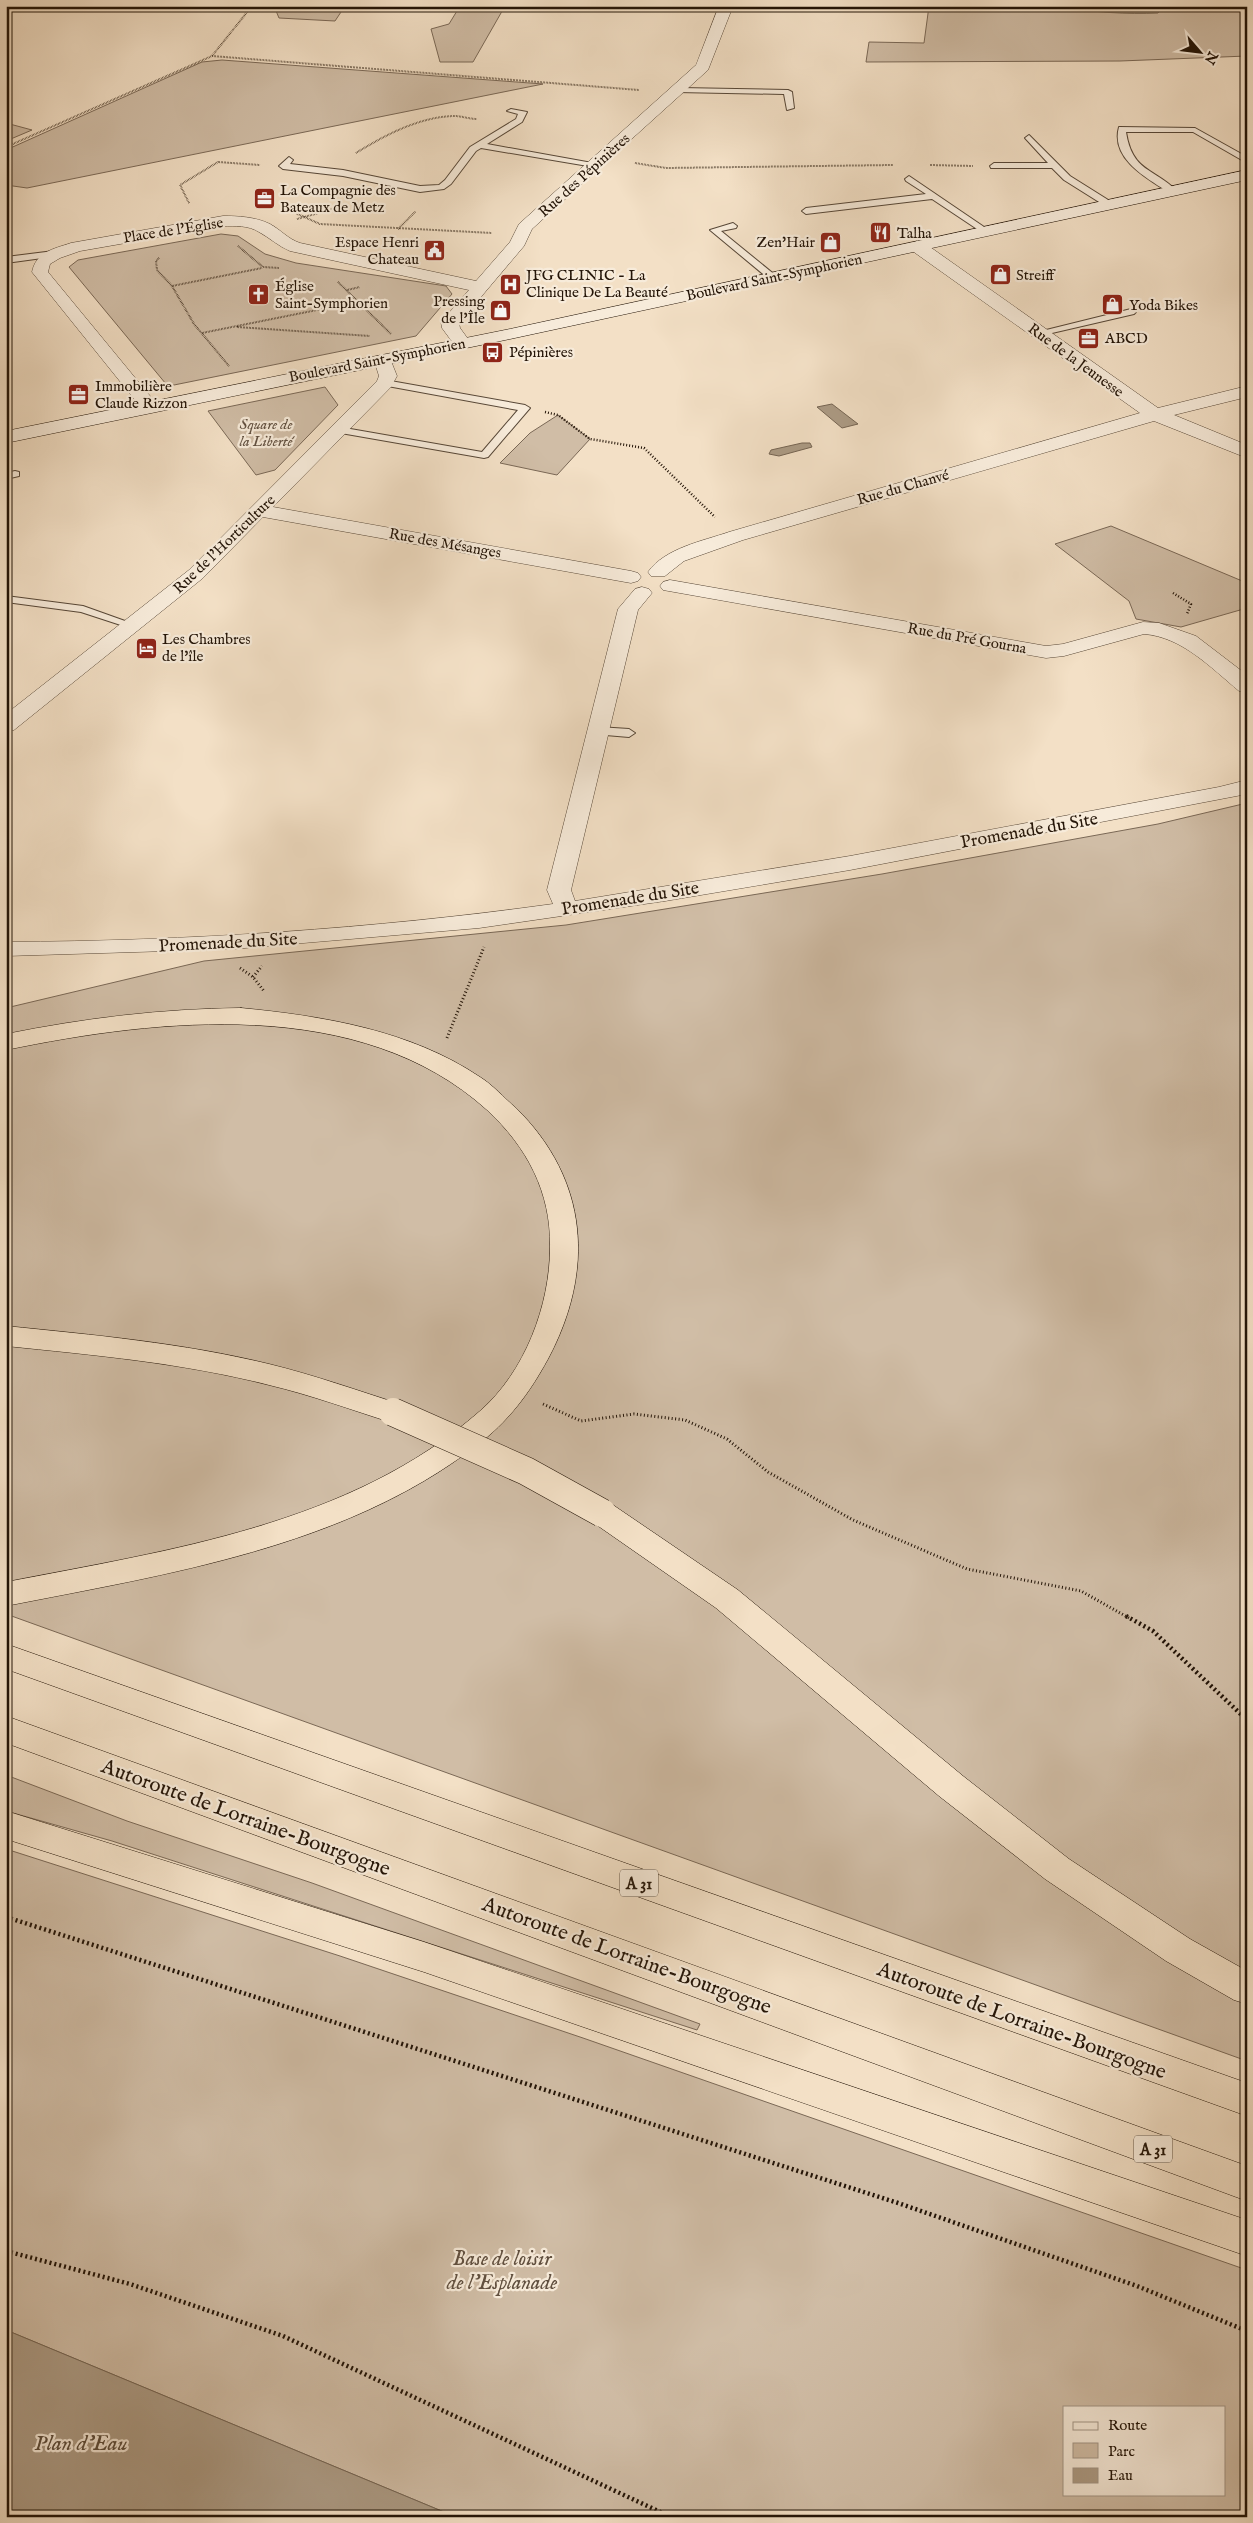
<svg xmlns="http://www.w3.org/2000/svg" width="1253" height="2523" font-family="'IM FELL English',serif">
	<rect width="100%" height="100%" fill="#f3e0c6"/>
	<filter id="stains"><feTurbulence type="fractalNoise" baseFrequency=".004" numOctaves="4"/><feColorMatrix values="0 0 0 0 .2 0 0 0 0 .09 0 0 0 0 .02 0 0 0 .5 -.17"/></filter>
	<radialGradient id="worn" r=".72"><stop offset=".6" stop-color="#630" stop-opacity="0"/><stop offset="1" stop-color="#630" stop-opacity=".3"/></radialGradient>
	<path fill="#d0bda6" stroke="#7a6856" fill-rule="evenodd" d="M274,6H345L335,21L279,18Z
		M460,6H505L473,62H440L431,29L449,24Z
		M929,6H1247V56L1120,61L866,62L869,42L924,43Z
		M222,60L543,84L27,188L6,185V150L202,62Z
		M6,123L32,130L6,141Z
		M221,234L238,236L265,254L296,263L446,286L452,294L416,336L174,385L166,384L69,267L78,260Z
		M325,387L338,405L275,470L256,475L208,411Z
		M558,415L590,439L557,475L500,463L530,433Z
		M1111,526L1247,583V608L1181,627L1136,619L1129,601L1055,544Z
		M1247,803V2061L6,1614V1008L204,961L566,925L882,874L1158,824Z
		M6,1775L127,1821L312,1883L700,2024L697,2030L112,1841L6,1811Z
		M6,1849L340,1956L583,2038L1247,2270V2517H456L6,2330ZM1064,2407H1224V2494H1064Z"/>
	<path fill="#ac9b85" stroke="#756553" d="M1063,6H1164L1158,13C1127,14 1093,13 1063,6Z
		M832,404L858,424L842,428L817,407Z
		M802,443H810L812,447L779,456L769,454L771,450Z
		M6,2330L456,2517H6Z"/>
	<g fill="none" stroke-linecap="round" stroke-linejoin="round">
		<defs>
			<path id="service" d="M680,88L788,90L792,92L794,108L787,110L784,94L677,92V88Z
				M511,109L527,112L522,122L487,144L598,164L594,167L481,148L476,151L451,184L444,189L420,192L343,176L283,169L279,166L289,157L293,160L290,164L343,170L420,186L439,185L445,180L470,147L516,119L518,114L507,111Z
				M1119,127L1195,128L1247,157V163L1193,132H1126C1132,172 1154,168 1177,191L1170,193C1148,179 1110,159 1119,127Z
				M1029,135L1070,176L1113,203V207H1107L1064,180L1052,168H991L990,166L994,163H1048L1025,138Z
				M909,176L990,231L983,233L932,199L806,214L802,211L806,208L926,194L906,181L905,179Z
				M733,223L737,226L736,228L721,231L775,275V279H769L710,230Z
				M54,251L59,254L57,256L6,263V257Z
				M1131,309L1136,312L1134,314L1039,336L1034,333Z
				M385,380L525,405L530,408L488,457L484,458L335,432L334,430L339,427L482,452L518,410L382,385V381Z
				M15,471L19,472V476L6,479V473Z
				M6,596L83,606L139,626L133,629L81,612L6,602Z
				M598,727L629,729L635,733L629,737L594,734L592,731Z"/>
			<path id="minor" d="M719,6H733L708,70L532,229L524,246L459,323L460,328L471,343L468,347H456L442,328L441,322L469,290L290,251C278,246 270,238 259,232C248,225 235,226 223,226L80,251L60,258L50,264L48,272L155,402L158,406L155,410H143L32,272C36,252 53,249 71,243L223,216C238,216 256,217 270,224C281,230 288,239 300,243L476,281L510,242L519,224L696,65Z
				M917,241L923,242L1158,408L1247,386V397L1174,415L1247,445V458L1154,421L743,540L684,561L665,576H651L648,572C665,548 703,541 729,532L1140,413L911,250L909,246Z
				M383,355L389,356L397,376L391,387L273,507L631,571L638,573L641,577L638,581L631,583L263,517L203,578L14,730L6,731V714L189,570L377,381L379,376L374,360L377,356Z
				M670,580L1046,646L1063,644L1143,622L1159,623L1196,636L1247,675V692L1239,691C1210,667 1182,637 1144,634L1064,656L1046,658L663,590L660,586L663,582Z
				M642,587L649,589L652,593L638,610L571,890L575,901L850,856L1219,787L1247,780V794L850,870L665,901L479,928L233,949L6,956V942C189,941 372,929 553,904L547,890L618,609L635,589Z"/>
			<path id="secondary" d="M1247,170V180L510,339L6,443V431L510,329Z"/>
			<path id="motorway" d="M241,1008C323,1016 410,1030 480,1077C493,1085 504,1098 516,1108C589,1180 595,1271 548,1359C529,1394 508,1422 476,1446C343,1548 167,1574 6,1606V1582C170,1550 350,1525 480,1411C525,1372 550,1305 550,1247C551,1192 527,1147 487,1110C361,996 160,1018 6,1050V1034C86,1018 160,1009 241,1008Z
				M6,1326C94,1335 183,1343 269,1364C314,1375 359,1391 403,1405L408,1412L403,1419L393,1423C352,1410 311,1395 269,1385C183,1363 94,1355 6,1346Z
				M602,1502L613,1505L738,1590L963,1776L1069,1859L1190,1939L1247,1971V2004L1234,2000L1166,1961L1045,1879L939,1796L716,1608L591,1521L587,1513L591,1505Z
				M6,1644L1247,2083V2116L6,1669Z
				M6,1716L1247,2166V2201L6,1743Z
				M6,1811L424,1942L1247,2220V2256L424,1972L6,1839Z"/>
		</defs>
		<use href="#service" stroke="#574737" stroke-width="2"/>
		<use href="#minor" stroke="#574737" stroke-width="1"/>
		<use href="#secondary" stroke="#231407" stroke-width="1"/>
		<use href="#motorway" stroke="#231407" stroke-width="1"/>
		<path stroke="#231407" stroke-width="2" stroke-dasharray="0.5 1" stroke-linecap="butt" d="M252,6L212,56L639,90
			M6,147L212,56
			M356,153C385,135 419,117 454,116C462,116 469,119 477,119
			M635,163L666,168L893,165
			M930,165L973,166
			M189,203L180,185L218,162L260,165
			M284,208L320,224L492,233
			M297,219L333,209
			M398,229L416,211
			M238,246L263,267L279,268
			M159,258L156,261L157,270L172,286L194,324L229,366
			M338,282L391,334
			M172,286L262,268
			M347,290L360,287
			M237,327L370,336
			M202,333L357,302"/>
		<path stroke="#231407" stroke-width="2.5" stroke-dasharray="1 2" stroke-linecap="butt" d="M545,412L558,415L590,439L644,448L715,517
			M1173,593L1191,604L1187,614"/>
		<path stroke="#231407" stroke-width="3" stroke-dasharray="1 2.5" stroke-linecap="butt" d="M240,968L253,977L264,991
			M253,977L262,966
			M447,1038L484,947
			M543,1404L581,1421L634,1414L685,1420L727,1439L768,1472L853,1520L967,1569L1081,1591L1129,1618"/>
		<path stroke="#231407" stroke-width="4.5" stroke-dasharray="2 3" stroke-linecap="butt" d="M1126,1616L1153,1631L1247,1720
			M6,1917L898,2203L1137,2286L1247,2331
			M6,2251L130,2284L283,2336L671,2517"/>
		<use href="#service" fill="#f7ebda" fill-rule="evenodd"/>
		<use href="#minor" fill="#f7ebda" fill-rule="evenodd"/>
		<use href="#secondary" fill="#f7ebda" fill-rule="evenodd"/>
		<use href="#motorway" fill="#f3e0c6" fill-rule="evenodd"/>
		<defs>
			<path id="motorway-bridge" d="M393,1412L526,1471L602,1513"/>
		</defs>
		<use href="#motorway-bridge" stroke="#231407" stroke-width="29" stroke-linecap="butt"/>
		<use href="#motorway-bridge" stroke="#f3e0c6" stroke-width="28"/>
	</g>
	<defs>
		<symbol id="office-square" viewBox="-11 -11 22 22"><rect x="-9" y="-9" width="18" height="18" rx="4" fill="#8f2418" stroke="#f7ebda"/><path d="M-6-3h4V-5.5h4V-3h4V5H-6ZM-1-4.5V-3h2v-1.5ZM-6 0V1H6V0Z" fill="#fff"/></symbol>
		<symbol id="restaurant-square" viewBox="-11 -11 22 22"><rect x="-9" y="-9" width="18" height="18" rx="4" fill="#8f2418" stroke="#f7ebda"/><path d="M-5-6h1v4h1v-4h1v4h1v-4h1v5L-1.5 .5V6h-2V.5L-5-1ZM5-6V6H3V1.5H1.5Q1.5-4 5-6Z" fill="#fff"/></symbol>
		<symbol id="shop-square" viewBox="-11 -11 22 22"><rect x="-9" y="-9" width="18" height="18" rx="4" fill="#8f2418" stroke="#f7ebda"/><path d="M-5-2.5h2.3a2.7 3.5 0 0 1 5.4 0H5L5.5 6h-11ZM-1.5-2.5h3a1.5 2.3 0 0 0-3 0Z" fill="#fff"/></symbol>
		<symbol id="civic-square" viewBox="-11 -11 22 22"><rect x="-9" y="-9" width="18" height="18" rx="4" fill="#8f2418" stroke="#f7ebda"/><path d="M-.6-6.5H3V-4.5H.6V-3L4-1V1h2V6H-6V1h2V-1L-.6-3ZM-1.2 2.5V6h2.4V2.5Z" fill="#fff"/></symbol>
		<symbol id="hospital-square" viewBox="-11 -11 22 22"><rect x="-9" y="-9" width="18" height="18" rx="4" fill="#8f2418" stroke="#f7ebda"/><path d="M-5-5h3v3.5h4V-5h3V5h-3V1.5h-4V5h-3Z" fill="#fff"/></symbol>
		<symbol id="church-square" viewBox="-11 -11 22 22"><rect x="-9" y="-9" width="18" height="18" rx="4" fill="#8f2418" stroke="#f7ebda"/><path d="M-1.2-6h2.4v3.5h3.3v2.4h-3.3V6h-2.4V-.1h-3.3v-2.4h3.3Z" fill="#fff"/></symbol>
		<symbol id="bus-square" viewBox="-11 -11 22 22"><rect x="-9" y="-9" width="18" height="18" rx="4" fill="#8f2418" stroke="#f7ebda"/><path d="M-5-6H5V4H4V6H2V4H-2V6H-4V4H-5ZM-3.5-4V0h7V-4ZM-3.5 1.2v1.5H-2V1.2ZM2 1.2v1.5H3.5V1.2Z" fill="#fff"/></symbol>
		<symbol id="hotel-square" viewBox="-11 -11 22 22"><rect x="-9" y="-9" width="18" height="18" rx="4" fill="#8f2418" stroke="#f7ebda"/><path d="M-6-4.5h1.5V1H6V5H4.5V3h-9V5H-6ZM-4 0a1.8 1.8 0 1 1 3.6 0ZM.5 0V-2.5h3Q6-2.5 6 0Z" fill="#fff"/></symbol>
	</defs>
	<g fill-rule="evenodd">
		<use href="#office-square" x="252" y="186" width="25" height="25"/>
		<use href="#restaurant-square" x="868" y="220" width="25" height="25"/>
		<use href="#shop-square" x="818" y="230" width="25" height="25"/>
		<use href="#civic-square" x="422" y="238" width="25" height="25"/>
		<use href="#shop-square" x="988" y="262" width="25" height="25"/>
		<use href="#hospital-square" x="498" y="272" width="25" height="25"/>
		<use href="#church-square" x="246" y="282" width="25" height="25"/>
		<use href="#shop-square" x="1100" y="292" width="25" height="25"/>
		<use href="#shop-square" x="488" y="298" width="25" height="25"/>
		<use href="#office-square" x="1076" y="326" width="25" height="25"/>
		<use href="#bus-square" x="480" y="340" width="25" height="25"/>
		<use href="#office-square" x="66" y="382" width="25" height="25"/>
		<use href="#hotel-square" x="134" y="636" width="25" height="25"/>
	</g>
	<g text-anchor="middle" stroke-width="4.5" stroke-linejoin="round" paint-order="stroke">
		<g font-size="15" fill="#231407" stroke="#f7ebda">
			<text transform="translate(584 175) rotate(-42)" y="5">Rue des Pépinières</text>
			<text transform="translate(173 230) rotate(-9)" y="5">Place de l'Église</text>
			<text transform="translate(774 277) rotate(-12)" y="5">Boulevard Saint-Symphorien</text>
			<text transform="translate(377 360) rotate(-11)" y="5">Boulevard Saint-Symphorien</text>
			<text transform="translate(1076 360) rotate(36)" y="5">Rue de la Jeunesse</text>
			<text transform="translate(903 487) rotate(-16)" y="5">Rue du Chanvé</text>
			<text transform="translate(445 543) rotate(10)" y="5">Rue des Mésanges</text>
			<text transform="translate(224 544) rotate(-44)" y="5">Rue de l'Horticulture</text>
			<text transform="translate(967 638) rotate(10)" y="5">Rue du Pré Gourna</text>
		</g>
		<g font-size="15" fill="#231407" stroke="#f7ebda" text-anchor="start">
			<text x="280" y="195">La Compagnie des<tspan x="280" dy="17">Bateaux de Metz</tspan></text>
			<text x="897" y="238">Talha</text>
			<text x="419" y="247" text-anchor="end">Espace Henri<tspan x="419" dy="17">Chateau</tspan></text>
			<text x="815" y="247" text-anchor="end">Zen'Hair</text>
			<text x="526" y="280">JFG CLINIC - La<tspan x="526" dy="17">Clinique De La Beauté</tspan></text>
			<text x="1016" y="280">Streiff</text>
			<text x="275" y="291">Église<tspan x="275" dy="17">Saint-Symphorien</tspan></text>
			<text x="485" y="306" text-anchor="end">Pressing<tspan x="485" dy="17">de l'Île</tspan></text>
			<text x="1129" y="310">Yoda Bikes</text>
			<text x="1105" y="343">ABCD</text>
			<text x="509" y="357">Pépinières</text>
			<text x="95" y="391">Immobilière<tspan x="95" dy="17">Claude Rizzon</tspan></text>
			<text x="162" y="644">Les Chambres<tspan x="162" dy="17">de l'île</tspan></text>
		</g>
		<g font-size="15" font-style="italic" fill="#604f3f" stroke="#f7ebda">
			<text x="266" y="429">Square de<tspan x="266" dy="17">la Liberté</tspan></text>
		</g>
		<g fill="#f7ebda" stroke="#635446" stroke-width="1">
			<rect x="620" y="1869.5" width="38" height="27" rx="4"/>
			<rect x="1134" y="2135.5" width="38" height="27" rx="4"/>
		</g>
		<g font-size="16" font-weight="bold" fill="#231407">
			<text x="639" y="1889">A 31</text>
			<text x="1153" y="2155">A 31</text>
		</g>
		<g font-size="18" fill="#231407" stroke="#f7ebda">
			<text transform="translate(1029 830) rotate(-10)" y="6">Promenade du Site</text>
			<text transform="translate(630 898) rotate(-9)" y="6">Promenade du Site</text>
			<text transform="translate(228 942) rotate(-3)" y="6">Promenade du Site</text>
		</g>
		<g font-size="21" fill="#231407" stroke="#f7ebda">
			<text transform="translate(246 1817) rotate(20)" y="7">Autoroute de Lorraine-Bourgogne</text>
			<text transform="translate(627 1955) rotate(20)" y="7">Autoroute de Lorraine-Bourgogne</text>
			<text transform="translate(1022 2020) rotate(20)" y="7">Autoroute de Lorraine-Bourgogne</text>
		</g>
		<g font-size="21" font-style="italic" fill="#604f3f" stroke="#f7ebda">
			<text x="502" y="2265">Base de loisir<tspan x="502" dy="24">de l'Esplanade</tspan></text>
		</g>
		<g font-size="22" font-style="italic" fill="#5a4a39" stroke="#f7ebda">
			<text x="81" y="2450">Plan d'Eau</text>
		</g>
	</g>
	<rect width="1253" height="2523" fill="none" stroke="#f3e0c6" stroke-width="25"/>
	<rect x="8" y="8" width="1238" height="2508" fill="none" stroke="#231407" stroke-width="2.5"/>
	<rect x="12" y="12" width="1228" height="2498" fill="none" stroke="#231407"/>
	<rect x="1063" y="2406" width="162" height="90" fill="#f7ebda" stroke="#a29586"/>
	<rect x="1073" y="2422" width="25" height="8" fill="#f7ebda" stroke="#a29586"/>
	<text x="1108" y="2430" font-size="15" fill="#231407">Route</text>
	<rect x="1073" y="2443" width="25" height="15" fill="#d0bda6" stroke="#a29586"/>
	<text x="1108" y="2456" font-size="15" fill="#231407">Parc</text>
	<rect x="1073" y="2468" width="25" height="15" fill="#ac9b85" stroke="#a29586"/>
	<text x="1108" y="2480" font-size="15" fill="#231407">Eau</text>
	<g transform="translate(1200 52) rotate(118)" stroke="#f7ebda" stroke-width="4" paint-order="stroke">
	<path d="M0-4L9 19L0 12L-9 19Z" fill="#231407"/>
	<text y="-8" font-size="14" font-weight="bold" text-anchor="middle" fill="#231407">N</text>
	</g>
	<rect width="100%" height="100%" filter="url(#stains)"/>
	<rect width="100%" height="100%" fill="url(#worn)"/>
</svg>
